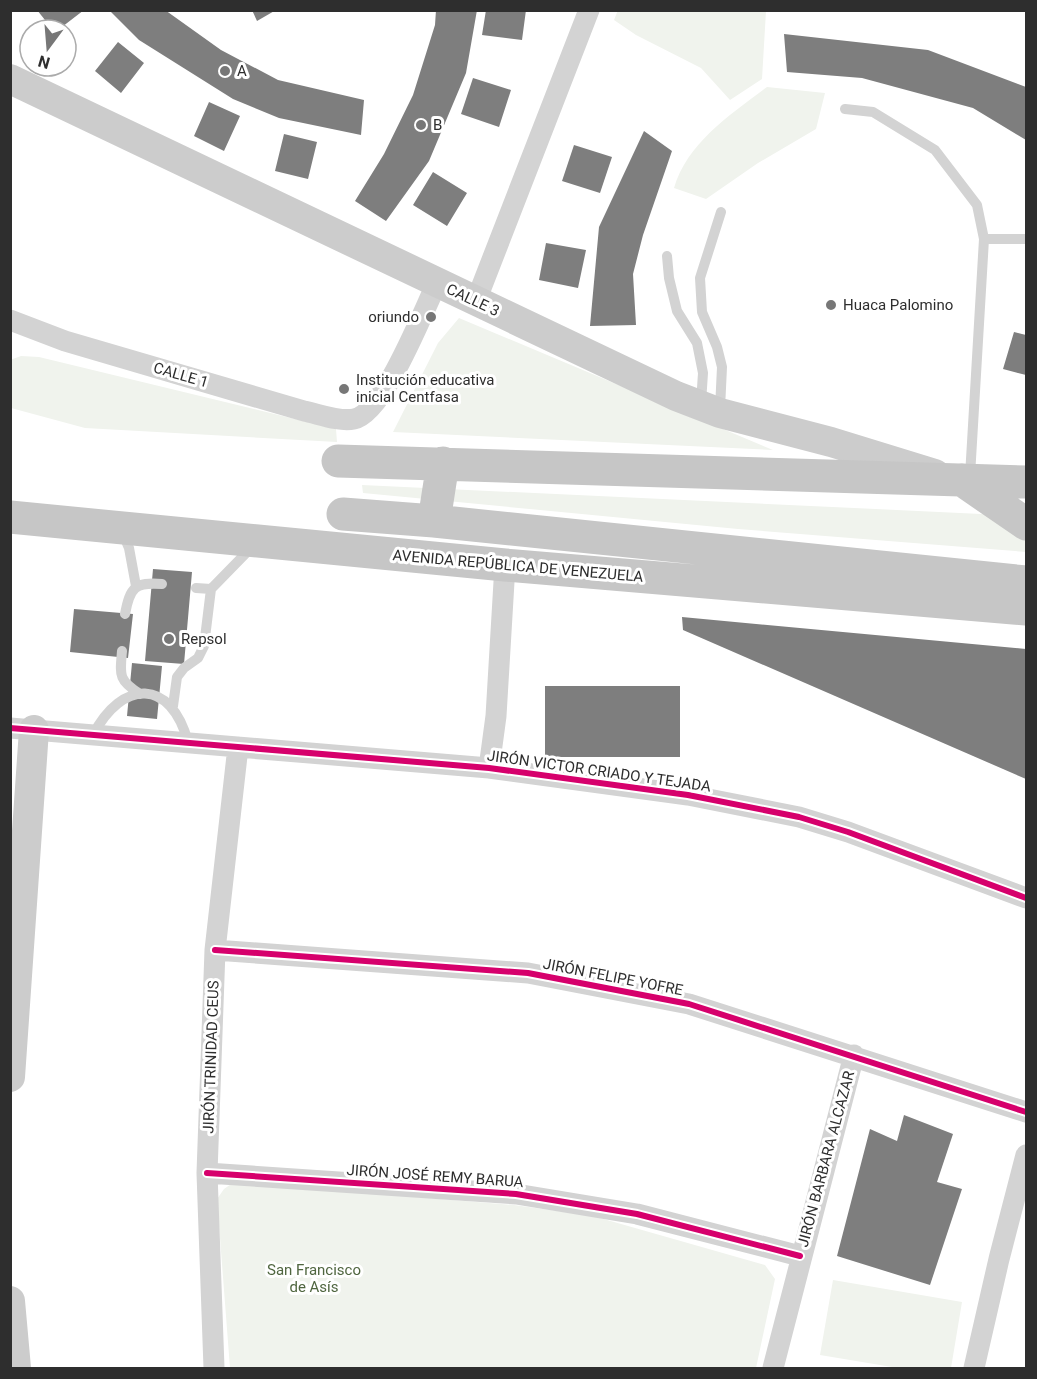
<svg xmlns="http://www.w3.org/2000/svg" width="1037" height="1379" font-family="Roboto,sans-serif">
	<rect width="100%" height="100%" fill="#fff"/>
	<path fill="#f0f3ed" d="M618,10L766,11L762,79L730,100L701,68L636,35L614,20Z
		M767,87L825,93L816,129L758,163L706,199L674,188C687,143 731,114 767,87Z
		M459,318L773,450L393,432L438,343Z
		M21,356L39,357L332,428L336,429L337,442L85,428L11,408L10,360Z
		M362,485L1026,516V552L738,529L363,493Z
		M234,1182L514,1205L593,1216L765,1265L775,1279L756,1368H230L217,1199L224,1189Z
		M833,1280L962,1302L951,1368H898L820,1355Z"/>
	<path fill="#7e7e7e" d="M37,10H84L58,30H53Z
		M109,10H165L221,50L278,80L364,100L361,135L279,118L233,99L139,40Z
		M252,10H276L257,21Z
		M436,10H477L466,73L429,161L386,221L355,201L384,154L413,95L435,25Z
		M486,10H526L522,40L482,35Z
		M784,34L928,50L1026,87V140L973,108L862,78L787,72Z
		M118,42L144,63L121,93L95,71Z
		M473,78L511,90L499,127L461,114Z
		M209,102L240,116L224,151L194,136Z
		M644,131L672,151L643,235L633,274L636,325L590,326L599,227Z
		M284,134L317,142L308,179L275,171Z
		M574,145L612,157L600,193L562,181Z
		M433,172L467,193L447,226L413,205Z
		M546,243L586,250L578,288L539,280Z
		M1014,332L1026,335V375L1003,369Z
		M153,569L192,572L184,664L145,661Z
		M74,609L133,614L128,658L70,652Z
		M682,617L1026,649V779L683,630Z
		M132,663L162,666L157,719L127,716Z
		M545,686H680V757H545Z
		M904,1115L953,1134L937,1182L962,1189L930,1285L837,1256L870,1129L897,1141Z"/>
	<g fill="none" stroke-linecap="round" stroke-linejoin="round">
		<path stroke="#d3d3d3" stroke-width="10" d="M845,109L873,112L935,150L977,205L984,239L970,476
			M984,239H1026
			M667,256L669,278L677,311L697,343L703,373L701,403
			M720,409L722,367L717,347L702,312L700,278L721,212
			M123,534L129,548L136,586
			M196,588L211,589L253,546
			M125,614C130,587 135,582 162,584
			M122,651C120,675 118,680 140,694
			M173,706L177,677L184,668L198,658L204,646L211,589
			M93,735C122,679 171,678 188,742"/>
		<path stroke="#d3d3d3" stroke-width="21" d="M476,301L589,10
			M10,320L65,341L304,411C319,414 339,422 354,419C384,413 423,311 437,283
			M10,728L489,768L688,795L799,817L848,832L1026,898
			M489,768L496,716L505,565
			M215,950L528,973L689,1004L1026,1112
			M207,1173L516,1194L637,1214L800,1256
			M214,1368L207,1173L215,950L238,747
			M773,1368L854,1055
			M974,1368L999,1259L1026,1155"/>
		<path stroke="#ccc" stroke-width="30" d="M10,79L676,396L720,413L831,442L935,474
			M10,1077L34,730
			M10,1301L16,1368"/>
		<path stroke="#c6c6c6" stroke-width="33" d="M338,461L1026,482
			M962,480L1026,524
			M343,514L434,521L1026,582
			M10,517L505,565L1026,609
			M434,521L443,463"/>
		<defs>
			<path id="cycleway" d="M10,728L489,768L688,795L799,817L848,832L1026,898
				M215,950L528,973L689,1004L1026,1112
				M207,1173L516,1194L637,1214L800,1256"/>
		</defs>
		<use href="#cycleway" stroke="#fff" stroke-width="10"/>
		<use href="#cycleway" stroke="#d6006c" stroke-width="6"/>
	</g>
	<g fill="#777" stroke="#fff" stroke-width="2">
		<circle cx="225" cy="71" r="6"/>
		<circle cx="421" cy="125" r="6"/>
		<circle cx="831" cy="305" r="6"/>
		<circle cx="431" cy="317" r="6"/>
		<circle cx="344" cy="389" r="6"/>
		<circle cx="169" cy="639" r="6"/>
	</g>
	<g text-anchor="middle" stroke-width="6" stroke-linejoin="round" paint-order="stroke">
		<g font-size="15" fill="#2e2e2e" stroke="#fff" text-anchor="start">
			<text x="237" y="76">A</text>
			<text x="433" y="130">B</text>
			<text x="843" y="310">Huaca Palomino</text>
			<text x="419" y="322" text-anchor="end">oriundo</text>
			<text x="356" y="385">Institución educativa<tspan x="356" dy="17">inicial Centfasa</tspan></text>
			<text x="181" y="644">Repsol</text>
		</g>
		<g font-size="15" fill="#2e2e2e" stroke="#fff">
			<text transform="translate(473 300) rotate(25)" y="5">CALLE 3</text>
			<text transform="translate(181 375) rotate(16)" y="5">CALLE 1</text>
			<text transform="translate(518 566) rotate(5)" y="5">AVENIDA REPÚBLICA DE VENEZUELA</text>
			<text transform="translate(599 771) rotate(8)" y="5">JIRÓN VICTOR CRIADO Y TEJADA</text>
			<text transform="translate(613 977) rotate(11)" y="5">JIRÓN FELIPE YOFRE</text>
			<text transform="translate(211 1057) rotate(-88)" y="5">JIRÓN TRINIDAD CEUS</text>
			<text transform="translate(826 1159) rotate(-75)" y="5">JIRÓN BARBARA ALCAZAR</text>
			<text transform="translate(435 1176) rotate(4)" y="5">JIRÓN JOSÉ REMY BARUA</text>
		</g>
		<g font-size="15" fill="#506640" stroke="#fff">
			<text x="314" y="1275">San Francisco<tspan x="314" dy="17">de Asís</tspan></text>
		</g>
	</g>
	<rect width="1037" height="1379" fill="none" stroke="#2e2e2e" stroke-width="24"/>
	<g transform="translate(48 48) rotate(196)"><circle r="28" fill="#ffffff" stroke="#ababab" stroke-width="1.5"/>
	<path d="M0-4.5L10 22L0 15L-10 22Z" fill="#777777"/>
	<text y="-9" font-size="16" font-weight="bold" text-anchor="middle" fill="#2e2e2e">N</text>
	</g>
</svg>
